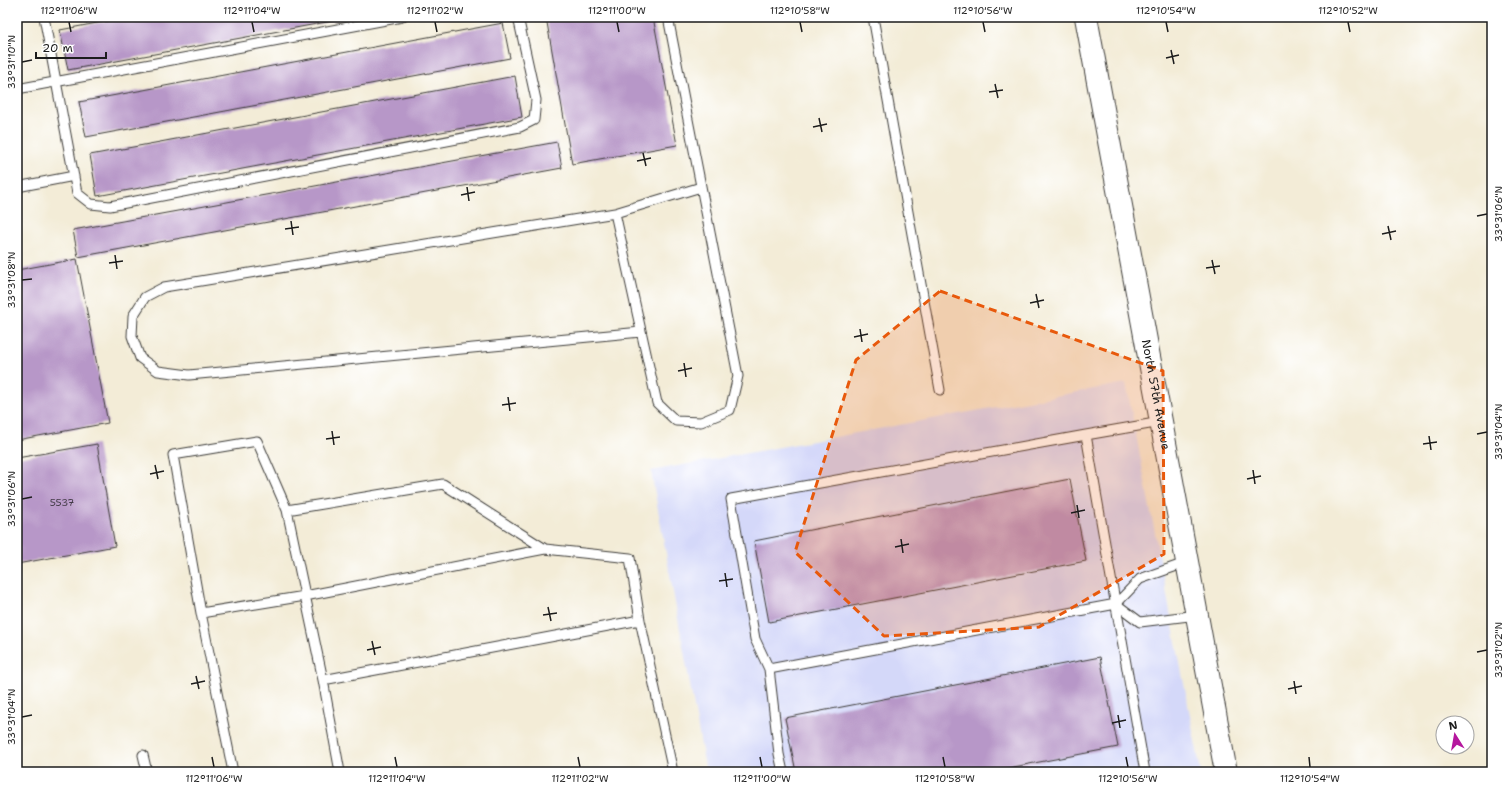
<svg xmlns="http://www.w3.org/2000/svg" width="1509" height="789" font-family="'Shantell Sans',sans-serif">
	<rect width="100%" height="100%" fill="#fff"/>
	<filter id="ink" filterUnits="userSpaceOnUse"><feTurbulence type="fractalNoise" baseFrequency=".025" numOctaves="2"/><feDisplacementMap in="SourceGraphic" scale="8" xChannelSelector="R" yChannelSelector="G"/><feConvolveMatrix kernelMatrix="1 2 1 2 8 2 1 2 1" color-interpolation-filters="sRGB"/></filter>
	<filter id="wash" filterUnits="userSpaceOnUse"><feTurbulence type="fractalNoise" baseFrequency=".012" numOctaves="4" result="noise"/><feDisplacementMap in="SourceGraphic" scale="16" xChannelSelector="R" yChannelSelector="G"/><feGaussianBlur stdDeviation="0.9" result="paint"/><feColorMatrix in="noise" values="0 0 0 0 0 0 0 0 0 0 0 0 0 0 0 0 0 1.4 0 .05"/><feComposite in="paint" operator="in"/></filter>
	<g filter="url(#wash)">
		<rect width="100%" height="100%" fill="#f3ecd7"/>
		<path fill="#d4d8f9" d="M1126,383L1201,772H706L651,471Z"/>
		<g id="blocks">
			<path fill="#b797c8" d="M129,17H349V18L68,70L60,30Z
				M546,17H653L677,145L572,164Z
				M503,23L510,58L86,137L79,102Z
				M515,76L522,117L97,196L90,155Z
				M557,142L562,168L78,257L73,230Z
				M77,259L108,423L17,440V270Z
				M97,444L115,546L17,564V458Z
				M1070,479L1086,561L769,622L754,541Z
				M1100,657L1118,747L987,772H796L785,718Z"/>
		</g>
	</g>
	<g filter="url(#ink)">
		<use href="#blocks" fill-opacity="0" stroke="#3c3b38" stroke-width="1"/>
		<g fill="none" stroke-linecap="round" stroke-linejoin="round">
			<defs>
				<path id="service" d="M44,17L77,193L91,204L110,206L520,127L534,120L536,100L518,17
					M668,17L738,376L730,410L701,422L676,421L657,403L615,213L701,187
					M873,17L940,390
					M17,89L402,17
					M17,187L74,176
					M615,213L164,287L145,297L133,316L132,336L140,358L158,371L189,375L641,332
					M1086,435L1161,422
					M1188,562L1140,579L1116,604L1140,622L1197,615
					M201,613L173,455L257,441L287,510
					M769,669L1116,604
					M323,680L640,620
					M143,755L147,772
					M233,772L201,613L305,596L545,549
					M340,772L323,680L287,510L443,484L545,549L630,558L640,620L673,772
					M783,772L779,754L769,669L755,639L731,499L1086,435L1145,772"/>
				<g id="tertiary">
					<path id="s1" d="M1086,17L1226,772"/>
				</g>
			</defs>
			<use href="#service" stroke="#3c3b38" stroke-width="11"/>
			<use href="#tertiary" stroke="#3c3b38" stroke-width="24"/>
			<use href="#service" stroke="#fff" stroke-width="9"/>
			<use href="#tertiary" stroke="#fff" stroke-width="22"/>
		</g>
	</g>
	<path fill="#e8590c" fill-opacity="0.2" stroke="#e8590c" stroke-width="3" stroke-dasharray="8 5" stroke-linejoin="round" d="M940,291L1163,371L1164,554L1039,627L884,636L795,552L856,360Z"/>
	<path fill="none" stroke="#1c1c1c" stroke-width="1.5" d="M69,22L71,32M252,22L254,32M435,22L437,32M617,22L619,32M800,22L802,32M983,22L985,32M1166,22L1168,32M1348,22L1350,32M1171,50L1174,64M1166,58L1179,55M22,62L32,60M995,84L998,98M989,92L1003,90M819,118L822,132M813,127L827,124M643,153L646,166M637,161L651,158M467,187L469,201M461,195L475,192M1477,216L1487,214M291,221L293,235M1388,226L1391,240M285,229L299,227M1382,234L1396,231M115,255L117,269M1212,260L1215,274M109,263L123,261M1206,268L1220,266M22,280L32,279M1036,294L1039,308M1030,303L1044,300M860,329L862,342M854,337L868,334M684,363L686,377M678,371L692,368M508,397L510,411M502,405L516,403M332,431L334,445M1477,434L1487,432M1429,436L1431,450M326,439L340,437M1423,444L1437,442M155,465L158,479M1253,470L1255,484M150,474L164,471M1247,479L1261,476M22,499L32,497M1077,505L1079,518M1071,513L1085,510M901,539L903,553M895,547L909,544M725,573L727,587M719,581L733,579M548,607L551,621M543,615L557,613M372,641L375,655M367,650L381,647M1477,652L1487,650M196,676L199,689M1294,681L1296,694M191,684L205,681M1288,689L1302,686M1118,715L1120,728M22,717L32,715M1112,723L1126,720M212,757L214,767M395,757L397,767M578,757L580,767M760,757L762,767M943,757L945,767M1126,757L1128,767M1309,757L1310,767"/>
	<g text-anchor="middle" stroke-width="3" stroke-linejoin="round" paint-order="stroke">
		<g font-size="10" fill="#433b47">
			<text x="62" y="506">5537</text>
		</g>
		<g font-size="12" fill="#1c1c1c" stroke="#fff">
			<text dy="4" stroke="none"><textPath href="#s1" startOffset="384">North 57th Avenue</textPath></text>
		</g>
	</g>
	<rect width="1509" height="789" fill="none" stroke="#fff" stroke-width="44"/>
	<g transform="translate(1455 735) rotate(349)"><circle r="19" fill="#ffffff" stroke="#a4a4a4"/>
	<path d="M0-3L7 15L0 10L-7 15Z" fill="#b5179e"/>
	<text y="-6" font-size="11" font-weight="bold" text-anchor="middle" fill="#1c1c1c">N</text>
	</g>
	<path d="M36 52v6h70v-6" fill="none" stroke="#1c1c1c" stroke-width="2"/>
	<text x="42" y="52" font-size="12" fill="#1c1c1c" stroke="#ffffff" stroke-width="3" paint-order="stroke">20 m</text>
	<rect x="22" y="22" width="1465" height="745" fill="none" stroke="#1c1c1c" stroke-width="1.5"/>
	<g font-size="10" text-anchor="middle" fill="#1c1c1c">
		<text x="69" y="14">112°11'06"W</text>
		<text x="252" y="14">112°11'04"W</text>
		<text x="435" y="14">112°11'02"W</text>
		<text x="617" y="14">112°11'00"W</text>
		<text x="800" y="14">112°10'58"W</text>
		<text x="983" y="14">112°10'56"W</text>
		<text x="1166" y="14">112°10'54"W</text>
		<text x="1348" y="14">112°10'52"W</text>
		<text transform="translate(11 62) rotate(-90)" y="4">33°31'10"N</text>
		<text transform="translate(1498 214) rotate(-90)" y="4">33°31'06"N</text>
		<text transform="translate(11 280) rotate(-90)" y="4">33°31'08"N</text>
		<text transform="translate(1498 432) rotate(-90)" y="4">33°31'04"N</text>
		<text transform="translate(11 499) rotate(-90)" y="4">33°31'06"N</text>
		<text transform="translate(1498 650) rotate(-90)" y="4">33°31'02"N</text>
		<text transform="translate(11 717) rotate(-90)" y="4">33°31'04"N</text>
		<text x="214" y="782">112°11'06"W</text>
		<text x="397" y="782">112°11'04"W</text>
		<text x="580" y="782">112°11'02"W</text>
		<text x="762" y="782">112°11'00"W</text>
		<text x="945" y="782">112°10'58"W</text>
		<text x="1128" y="782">112°10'56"W</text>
		<text x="1310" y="782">112°10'54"W</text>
	</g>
</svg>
